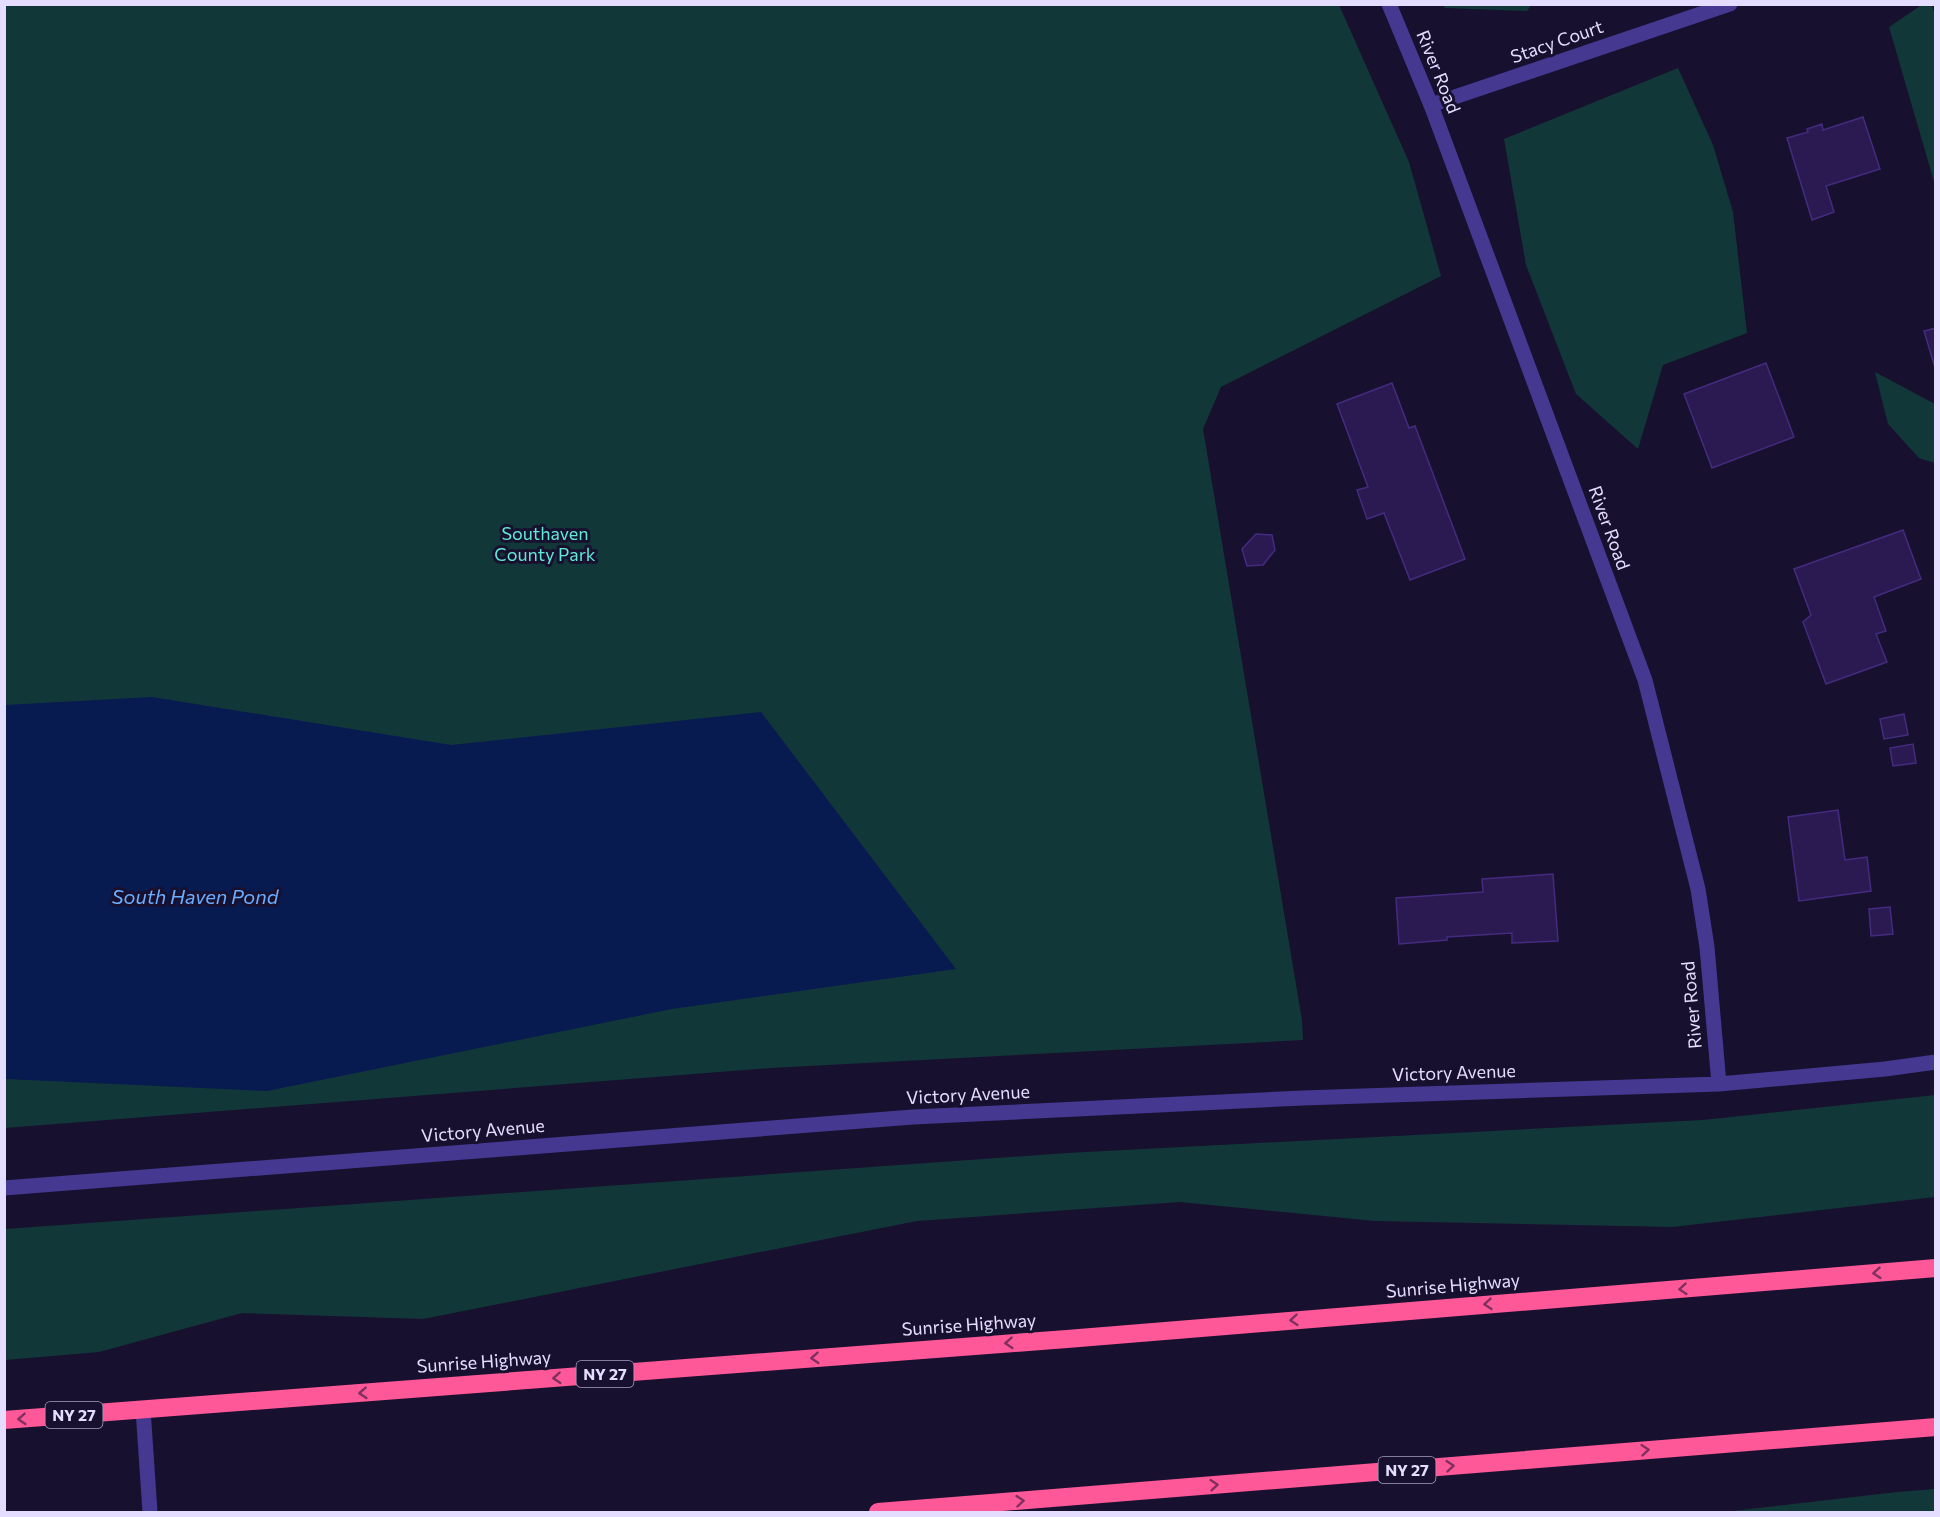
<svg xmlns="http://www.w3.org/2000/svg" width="1940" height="1517" font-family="Commissioner,sans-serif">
	<rect width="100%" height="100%" fill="#18102f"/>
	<path fill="#123739" d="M1923,4L1932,5L1935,16V185L1889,27Z
		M5,5H1339L1409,162L1441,276L1221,387L1203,429L1302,1020L1303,1040L770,1068L5,1128Z
		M1443,5H1531L1527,11L1445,8Z
		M1678,68L1713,145L1733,212L1747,333L1663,365L1638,449L1576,394L1526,265L1504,139Z
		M1875,372L1935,404V463L1919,458L1888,424Z
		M1935,1095V1197L1672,1227L1375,1221L1180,1202L917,1221L423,1319L242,1313L99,1352L5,1360V1229L1067,1153L1703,1120Z
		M1935,1489V1512H1724L1897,1492Z"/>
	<path fill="#071b51" d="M152,697L451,745L761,712L956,969L672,1009L267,1091L5,1079V705Z"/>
	<path fill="#2b1a51" stroke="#432b7f" stroke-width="1.5" d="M1863,117L1880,169L1826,186L1834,212L1812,220L1787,138L1808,132L1807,129L1822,124L1823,130Z
		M1936,328V371L1924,331Z
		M1766,363L1794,437L1712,468L1684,394Z
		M1392,383L1409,428L1415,426L1465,559L1410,580L1384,513L1367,519L1357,490L1368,487L1337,404Z
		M1903,530L1921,579L1874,597L1886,631L1876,634L1887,662L1826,684L1803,622L1811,615L1794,569Z
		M1256,534L1272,535L1275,550L1263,565L1247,566L1242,549Z
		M1904,714L1908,735L1884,739L1880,719Z
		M1913,744L1916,763L1893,766L1890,748Z
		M1838,810L1845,860L1867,857L1871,891L1799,901L1788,817Z
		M1553,874L1558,941L1512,943V933L1447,937V940L1399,944L1396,898L1483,892L1482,879Z
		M1890,907L1893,934L1871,936L1869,909Z"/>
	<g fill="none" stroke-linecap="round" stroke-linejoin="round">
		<path stroke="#443891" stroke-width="15" d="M143,1409L150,1512"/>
		<path stroke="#443891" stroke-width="15" d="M1431,105L1730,4"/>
		<path stroke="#443891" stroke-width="15" d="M1389,4L1431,105L1645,680L1698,889L1707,947L1719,1084
			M4,1188L913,1117L1303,1098L1719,1084L1885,1069L1936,1062"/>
		<path stroke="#ff5898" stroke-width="18" d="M4,1420L1067,1339L1936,1268
			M878,1512L1936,1427"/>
	</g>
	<defs><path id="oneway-chevron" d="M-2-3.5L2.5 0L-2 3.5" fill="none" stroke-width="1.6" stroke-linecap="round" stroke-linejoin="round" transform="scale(1.5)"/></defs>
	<g stroke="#80305e">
		<use href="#oneway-chevron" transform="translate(1877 1273) rotate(175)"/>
		<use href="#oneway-chevron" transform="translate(1683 1289) rotate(175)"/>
		<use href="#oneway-chevron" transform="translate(1488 1304) rotate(175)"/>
		<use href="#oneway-chevron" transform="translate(1294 1320) rotate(175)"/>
		<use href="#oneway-chevron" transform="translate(1009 1343) rotate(176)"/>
		<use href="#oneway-chevron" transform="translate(815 1358) rotate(176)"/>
		<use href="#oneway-chevron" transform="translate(557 1378) rotate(176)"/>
		<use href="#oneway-chevron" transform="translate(363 1393) rotate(176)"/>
		<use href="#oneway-chevron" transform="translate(22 1419) rotate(176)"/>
		<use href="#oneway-chevron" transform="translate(1645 1450) rotate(-5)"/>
		<use href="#oneway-chevron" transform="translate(1450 1466) rotate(-5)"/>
		<use href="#oneway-chevron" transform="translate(1214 1485) rotate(-5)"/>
		<use href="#oneway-chevron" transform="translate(1020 1501) rotate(-5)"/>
	</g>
	<g text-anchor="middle" stroke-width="6" stroke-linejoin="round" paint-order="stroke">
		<g fill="#18102f" stroke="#a8a0c1" stroke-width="1.5">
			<rect x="576.5" y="1361" width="57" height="26" rx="4.5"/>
			<rect x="45.5" y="1402" width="57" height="26" rx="4.5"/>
			<rect x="1378.5" y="1457" width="57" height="26" rx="4.5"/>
		</g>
		<g font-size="16" font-weight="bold" fill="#e5ddff">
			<text x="605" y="1380">NY 27</text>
			<text x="74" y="1421">NY 27</text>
			<text x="1407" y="1476">NY 27</text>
		</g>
		<g font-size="18" fill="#e5ddff" stroke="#18102f">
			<text transform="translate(1557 42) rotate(-19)" y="6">Stacy Court</text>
			<text transform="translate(1438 72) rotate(68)" y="6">River Road</text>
			<text transform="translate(1609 528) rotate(70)" y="6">River Road</text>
			<text transform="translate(1692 1005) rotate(-95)" y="6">River Road</text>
			<text transform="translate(1454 1073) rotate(-2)" y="6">Victory Avenue</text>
			<text transform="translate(968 1095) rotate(-3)" y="6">Victory Avenue</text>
			<text transform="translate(483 1131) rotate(-5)" y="6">Victory Avenue</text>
			<text transform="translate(1453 1286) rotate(-5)" y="6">Sunrise Highway</text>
			<text transform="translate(969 1325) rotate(-4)" y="6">Sunrise Highway</text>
			<text transform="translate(484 1362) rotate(-4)" y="6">Sunrise Highway</text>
		</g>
		<g font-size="18" fill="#5fead4" stroke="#18102f">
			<text x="545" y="540">Southaven<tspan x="545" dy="21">County Park</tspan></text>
		</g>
		<g font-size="20" font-style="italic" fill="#6badff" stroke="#18102f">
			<text x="195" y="904">South Haven Pond</text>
		</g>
	</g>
	<rect width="1940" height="1517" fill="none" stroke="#e5ddff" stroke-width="12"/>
</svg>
